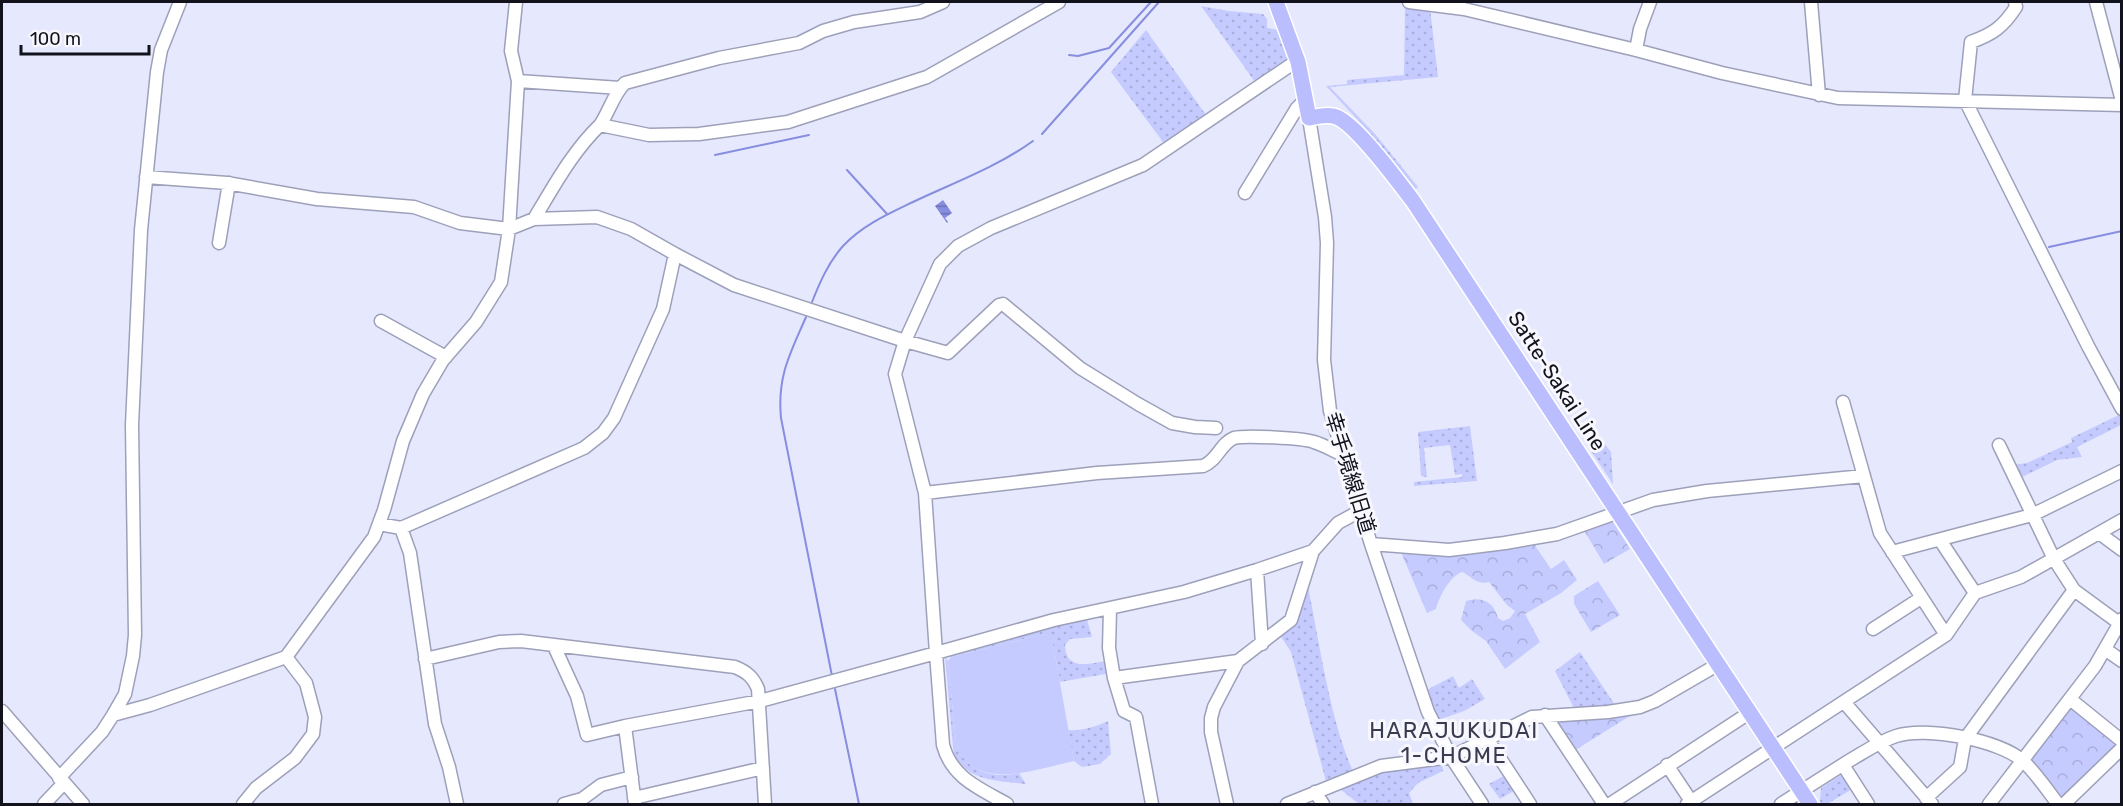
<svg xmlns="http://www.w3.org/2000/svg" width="2123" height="806" font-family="Rubik,'Noto Sans JP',sans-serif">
	<defs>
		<pattern id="grass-dots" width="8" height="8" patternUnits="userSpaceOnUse" patternTransform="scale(1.5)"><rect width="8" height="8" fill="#c5cbff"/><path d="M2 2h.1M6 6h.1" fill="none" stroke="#a8adda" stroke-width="1.8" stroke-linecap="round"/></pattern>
		<pattern id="forest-crowns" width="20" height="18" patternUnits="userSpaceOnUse" patternTransform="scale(1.5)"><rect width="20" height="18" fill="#c5cbff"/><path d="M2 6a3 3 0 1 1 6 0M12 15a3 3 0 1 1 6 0" fill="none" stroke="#a8adda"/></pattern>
		<pattern id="water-rules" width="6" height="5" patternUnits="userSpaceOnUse" patternTransform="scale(1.5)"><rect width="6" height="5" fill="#878ddf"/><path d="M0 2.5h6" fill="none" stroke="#6d72b4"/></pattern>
	</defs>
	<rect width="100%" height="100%" fill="#e6e9fe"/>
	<path fill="url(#grass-dots)" d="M1405,4L1430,8L1438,77L1330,87L1376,135L1418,187L1416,189L1369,132L1326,86L1347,84V80L1404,75Z
		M1201,6L1229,11L1263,14L1267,19V28L1279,30L1290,60L1257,85Z
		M1146,30L1206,115L1167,146L1163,142L1111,72Z
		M2121,414V425L2077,447L2082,457L2057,460L2018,479L2011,465L2027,463L2072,442L2071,438Z
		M1470,426L1477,481L1414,486V482L1462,477V474L1455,475L1450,445L1424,448L1427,477L1421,476L1418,432Z
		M1600,438L1611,452L1613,484L1589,448Z
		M1307,582C1320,644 1329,717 1354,774L1327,785L1291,652L1280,635Z
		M1092,614H1099L1106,617L1108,633L1106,622L1102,616H1092L1087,620L1092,637L1070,639L1065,645C1066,671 1088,664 1106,661L1108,663L1111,673L1060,682L1052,639L1044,634L951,657L946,653L1054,622Z
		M1580,652L1615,705L1575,710L1555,671Z
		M945,656L948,661L956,743C965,771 991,779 1019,773L1026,784C1000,781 959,781 953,748Z
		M1453,676L1459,688L1472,679L1485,699L1464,711L1438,720L1425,691Z
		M1108,721L1111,754L1100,764L1082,767L1074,761L1068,730C1082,731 1095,727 1108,721Z
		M1442,762L1443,771L1418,783L1409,793L1413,804H1359L1340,789V787L1381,769Z
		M1507,774L1517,789L1500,799L1489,784Z
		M1841,775L1846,776L1854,788L1827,804H1822L1820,802L1821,788Z"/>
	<path fill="url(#forest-crowns)" d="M1610,517L1630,549L1604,564L1582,527Z
		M1535,542L1536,547L1551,569L1564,560L1577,580L1561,593L1525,614L1540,642L1505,669L1486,641L1472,631L1461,620L1466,601C1483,597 1493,601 1498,618L1503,621L1510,618L1515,611L1507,605L1489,582C1478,585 1472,578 1463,572C1451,574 1439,597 1436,609L1427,613L1400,550Z
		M1598,581L1620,615L1591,632L1574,604V596Z
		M2072,707L2118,742V746L2066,797L2061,796L2032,760V756L2068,708Z
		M1636,712L1574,751L1554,720Z"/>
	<path fill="#c5cbff" d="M1044,634L1052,638L1074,761C1036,769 972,794 956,743L948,661L951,657Z"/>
	<path fill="url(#water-rules)" d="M943,200L952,213L945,218L948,222L947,223L935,206Z"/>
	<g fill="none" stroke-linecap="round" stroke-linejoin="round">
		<path stroke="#878ddf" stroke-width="2" d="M1069,55L1078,56L1109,48L1151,2
			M1042,134L1159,2
			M715,155L809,135
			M847,170L887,214
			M2049,247L2122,231
			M812,302C820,282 828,263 843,246C863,225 888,214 913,202C953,183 997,167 1033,141
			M806,317C790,354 777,376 781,418L832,676
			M835,689L859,804"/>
		<defs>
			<path id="minor" d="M1409,2L1464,9L1636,50L1722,73L1838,98L2122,105
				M1811,2L1819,95
				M2015,2L2016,7C2003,27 1993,34 1971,42L1965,100L2088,346L2122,409
				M2096,2L2122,101
				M1636,50L1640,29L1650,2
				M518,81L620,88
				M1309,118L1325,217L1327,243L1324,360L1330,411L1371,544L1428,712L1451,757L1482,804
				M600,125C609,112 614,93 625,83L719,58L799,43L823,31L854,22L920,12L943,2
				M146,177L227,183L317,199L414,207L460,223L509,229L534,219L597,217L631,229L675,254L734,285L905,341L948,353L999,305L1003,304L1080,368L1138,404L1172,423L1195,427L1216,428
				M1245,193L1297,108L1306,99
				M534,219C554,186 572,152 600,125L649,135L699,134L788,122L927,77L1059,2
				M219,243L229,183
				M381,321L446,357
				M1843,402L1880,533L1946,635
				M1999,445L2054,559L2074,590L2119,623
				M925,493L1097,473L1203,466C1217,461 1221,443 1234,438C1244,435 1303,438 1314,442C1324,445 1334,451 1343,455
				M379,524L401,528L410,553L435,724L449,767L457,804
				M401,528L584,448L603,433L614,418L663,309L675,254
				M2099,533L2122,550
				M1940,540L1975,593
				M1371,544L1449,550L1505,543L1557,534L1653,500L1707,491L1864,476
				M1892,552L2032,515L2122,471
				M1257,570L1262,644
				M1110,609L1109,648L1114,678L1238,661
				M1873,629L1921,598
				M554,646L577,696L587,735L625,726
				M2105,649L2122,661
				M425,659L499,642L521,641L735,667C747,672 753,677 758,689L765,804
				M1114,678L1124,711L1136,717L1152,804
				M2070,699L2122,741
				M1844,702L1932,804
				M2,711L83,804
				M113,715L150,705L286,657L374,537L384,510L403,441L423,394L443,360L476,322L501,282L509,229L518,81L511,51L516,2
				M1545,715L1604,804
				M1488,740L1530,804
				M1667,765L1693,804
				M1843,765L1868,804
				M59,778L102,732L113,715L125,694L133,656L135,635L132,425L141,230L157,72L161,50L180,2
				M1315,792L1323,804
				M634,798L763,768
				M1926,798L1960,767L1965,739L2074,590
				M44,804L64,783
				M243,804L256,788L295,758L313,734L315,717L306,683L286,657
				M564,804L582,799L601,785L632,777
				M635,804L625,726L760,701L936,653L925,493L895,374L905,341L940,264L958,246L991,228L1143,165L1298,60
				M1007,804C979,788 952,778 943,745L936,653L1054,620L1184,592L1257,570L1313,551L1338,523L1360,511
				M1227,804L1211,732V718L1214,707L1238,661L1291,620L1313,551
				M1287,804L1381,766L1451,757L1532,717L1608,712L1640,707L1655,701L1717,665
				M1610,804L1749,713
				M1687,804L1946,635L1975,593L2021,577L2122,520
				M1781,804C1803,790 1825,776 1847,762C1863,753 1878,742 1896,736C1926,726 1999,740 2023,761C2037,774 2047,790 2058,804
				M1989,804L2095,666L2122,619
				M2064,804L2122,748"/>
			<path id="major" d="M1276,2L1298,62L1309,118C1316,117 1325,114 1333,116C1353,119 1399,183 1413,201L1810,804"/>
		</defs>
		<use href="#minor" stroke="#9da0b9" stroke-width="15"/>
		<use href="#major" stroke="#fff" stroke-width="18"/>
		<use href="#minor" stroke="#fff" stroke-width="12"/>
		<use href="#major" stroke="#babdfe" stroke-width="15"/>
	</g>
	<g text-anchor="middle" stroke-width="6" stroke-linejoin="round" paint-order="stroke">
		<g font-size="21" fill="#11121b" stroke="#f7f7fd">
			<text transform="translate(1557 381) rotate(57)" y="7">Satte-Sakai Line</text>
			<text transform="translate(1350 473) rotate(73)" y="7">幸手境線旧道</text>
		</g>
		<g font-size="22" letter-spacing="1.5" fill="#393b50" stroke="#f7f7fd">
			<text x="1454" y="738">HARAJUKUDAI<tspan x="1454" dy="25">1-CHOME</tspan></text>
		</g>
	</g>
	<rect width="2123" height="806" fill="none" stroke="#11121b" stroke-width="6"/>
	<path d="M21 45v9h128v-9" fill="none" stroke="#11121b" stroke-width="3"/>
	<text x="30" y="45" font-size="18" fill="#11121b" stroke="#f7f7fd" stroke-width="4.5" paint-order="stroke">100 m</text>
</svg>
